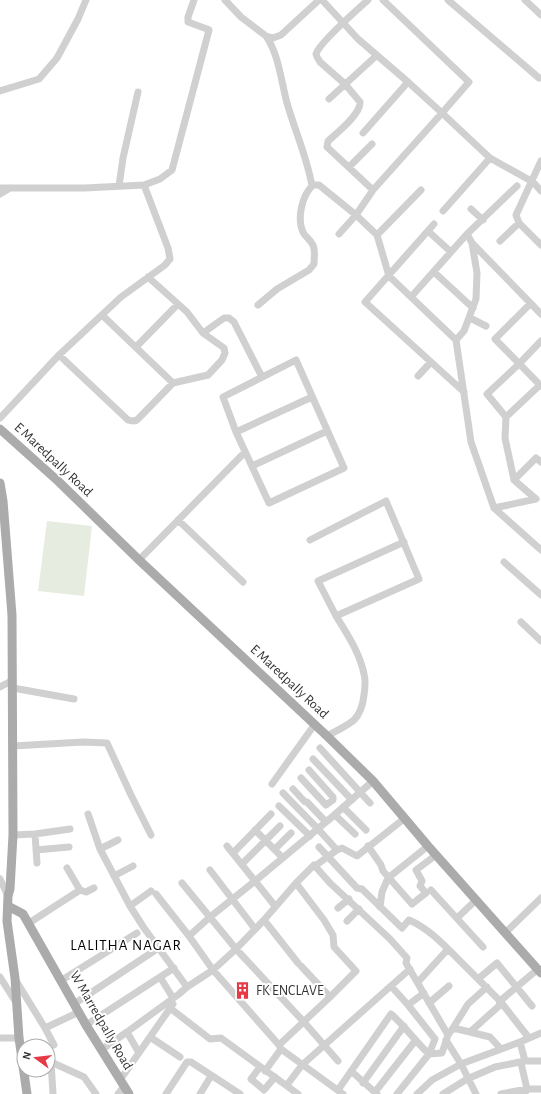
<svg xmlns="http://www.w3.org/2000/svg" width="541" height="1094" font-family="'Alegreya Sans',sans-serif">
	<rect width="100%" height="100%" fill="#fff"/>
	<path fill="#e6ecdf" d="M47,521L92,526L84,596L38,591Z"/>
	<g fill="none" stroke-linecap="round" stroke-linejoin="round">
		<path stroke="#d0d0d0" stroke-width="7" d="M225,0L241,17L266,36L273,38L281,35L319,0
			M322,0L358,39L408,82L442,113L469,82L383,0
			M368,0C358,9 319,43 316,54L317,57L320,62L345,84L360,102C361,114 337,133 328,141L327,147L373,190
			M448,0L539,78H541
			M525,0L541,15
			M266,36C279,55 281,81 287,103C295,131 307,157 312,186
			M0,91L39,79L57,58L78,19L86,0
			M329,99L376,56
			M363,133L408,82
			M490,158L533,182L541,191
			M541,161L516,215L519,223L541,245
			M349,167L372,144
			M144,185L160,179L172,170L209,30L207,29L188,22V17L194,0
			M119,186L123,158L138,92
			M0,188H85L144,185L168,248L170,259L165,265L121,297L59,355L0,418
			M0,194L10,188
			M471,209L483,220
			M434,224L365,302L464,392
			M428,231L451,252
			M339,234L356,215L373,190L442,113L490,158L443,211
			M377,235L421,190
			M500,241L519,223
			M472,243L541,314
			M434,272L473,308
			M411,297L467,234L517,186
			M530,304L495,339L541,386
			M258,305L277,289L309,270L314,264C314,259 315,253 314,249C314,243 307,238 304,234C296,220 302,195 313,185H319L356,215L377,235L389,276L456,340L471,442L494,508
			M102,315L173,383L208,375L222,360L225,353L224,348L203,333L187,312L148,277
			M470,318L486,326
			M203,333L224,318H229L234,322L262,377
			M456,340L464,331L476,299L477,273L472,243L467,234
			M136,347L178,304
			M59,355L128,420C132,421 135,422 138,419L173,383
			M296,360L344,468L269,503L236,432L223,397Z
			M418,376L431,362
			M506,417L540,385
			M236,432L312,397
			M541,462L536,458L514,480L536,499L494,508L541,550
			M252,466L327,431
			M514,480L505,438L506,417L487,394L519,364L541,341
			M178,520L243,582
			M310,540L386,501L419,579L336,616C347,634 360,653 364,674C366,680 365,688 364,695C363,704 361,713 354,720C347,726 336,731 327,736
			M139,560L245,452
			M504,562L541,595
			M336,616L318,581L404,542
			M521,622L541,641
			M0,687L13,680
			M13,688L74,699
			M13,746L83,742L107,743L131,795L151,835
			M320,748L370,803
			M313,759L352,800
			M301,778L326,805L333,800V797L309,770
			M272,784L315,724
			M293,789L305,802H307L326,822
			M283,793L318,829L337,850
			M279,806L310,836
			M343,807L366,830
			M88,814L100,849L130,906L144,928L187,987L179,994L127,1032
			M335,815L355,834
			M255,830L283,858
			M35,834L37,863
			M13,835L35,834L70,829
			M227,846L255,881L332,817L373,781
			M368,846L381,865L383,871L412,904L426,893L420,886L422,881L416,870L436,855
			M319,847L357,888L362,889L402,928L409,920C428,928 443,944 458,959C472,973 486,987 500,1001L538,969
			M100,849L118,840
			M275,849L291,833
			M36,850L69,847
			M233,853L271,814
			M242,864L280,826
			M315,866L337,850L342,848L357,856L405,818
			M67,868L80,890
			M210,870L255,929
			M114,876L133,866
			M0,879L8,896
			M182,883L236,949L304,1022L338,1061
			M296,883L324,920L333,935L334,947L356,971L330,997L301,966
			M431,890L483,947
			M156,894L189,936L210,917L255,881L275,906
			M130,906L151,891
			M380,907L382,892L388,878L428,846
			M338,908L349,899
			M457,918L476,900
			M264,920L298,963
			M347,921L359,909
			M29,923L80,890L86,892L94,888
			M505,933L541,898
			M189,936L213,970L279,1045L281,1049
			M0,977L17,1004
			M160,977L173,998
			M15,979L45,1028
			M478,979L497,963L532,1006
			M62,980L137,933
			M418,982L448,949
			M391,986L408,1005L435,1039L429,1054L397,1094
			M187,987L213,970L236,949L264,920L296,883L314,865L330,883L390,939L407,958L406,963L448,1035
			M429,1003L449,986
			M74,1004L154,951
			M408,1005L424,993
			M170,1008L210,1039L221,1038L298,1094
			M86,1025L174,968
			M453,1028L468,1004L487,987
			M541,1033L520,1042L525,1061H541
			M150,1037L180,1057
			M0,1038H19
			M446,1040L461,1064L476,1094
			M54,1045L45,1028L79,1012
			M279,1045L330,997
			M501,1049L490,1037L470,1032L499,1006L500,1001L529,1038
			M101,1050L127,1032L139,1053
			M521,1063L527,1089L525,1093
			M260,1067L251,1079L264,1090L275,1077
			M265,1071L281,1049L343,1094
			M351,1071L377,1094
			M120,1080L173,1004
			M363,1083L404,1026
			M287,1085L302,1065L410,969
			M338,1090L391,1014C405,1026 415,1041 429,1054L442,1053L448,1035L453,1028L470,1032
			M375,1092L415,1041
			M53,1094L51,1062L84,1077L96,1094
			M118,1094L124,1086
			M166,1094L187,1062H191L240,1094
			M200,1094L211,1076
			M417,1094L432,1080L461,1064L520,1042
			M443,1094L467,1079L495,1067L525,1061
			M501,1094L527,1089H541"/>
		<path stroke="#ababab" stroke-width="9" d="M0,429L58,481L139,560L327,736L373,781L428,846L541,973
			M0,483L3,501L12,615L13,835L10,889L8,896L7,921L15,978L19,1038L27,1094
			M8,906L23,914L86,1025L129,1094"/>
	</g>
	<defs>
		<symbol id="building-bare" viewBox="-9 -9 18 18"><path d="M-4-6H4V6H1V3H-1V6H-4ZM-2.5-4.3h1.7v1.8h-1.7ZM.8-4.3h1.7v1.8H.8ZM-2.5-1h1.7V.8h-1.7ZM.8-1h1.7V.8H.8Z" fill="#e63946" stroke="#fff" stroke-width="2.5" paint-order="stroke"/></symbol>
	</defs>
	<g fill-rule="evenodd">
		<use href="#building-bare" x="230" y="978" width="25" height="25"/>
	</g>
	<g text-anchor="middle" stroke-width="4" stroke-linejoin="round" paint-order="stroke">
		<g font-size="14" fill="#333" stroke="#fff">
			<text transform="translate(54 459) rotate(43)" y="5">E Maredpally Road</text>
			<text transform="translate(290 681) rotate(43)" y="5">E Maredpally Road</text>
			<text transform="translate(102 1020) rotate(60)" y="5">W Marredpally Road</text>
		</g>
		<g font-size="14" fill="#333" stroke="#fff" text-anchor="start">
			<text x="256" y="995">FK ENCLAVE</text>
		</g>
		<g font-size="15" letter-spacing="1" fill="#000" stroke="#fff">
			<text x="126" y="950">LALITHA NAGAR</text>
		</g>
	</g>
	<g transform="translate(36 1058) rotate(285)"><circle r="19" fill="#ffffff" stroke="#adadad"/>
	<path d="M0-3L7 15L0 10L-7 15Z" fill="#e63946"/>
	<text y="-6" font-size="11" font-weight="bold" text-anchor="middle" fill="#333333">N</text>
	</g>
</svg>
